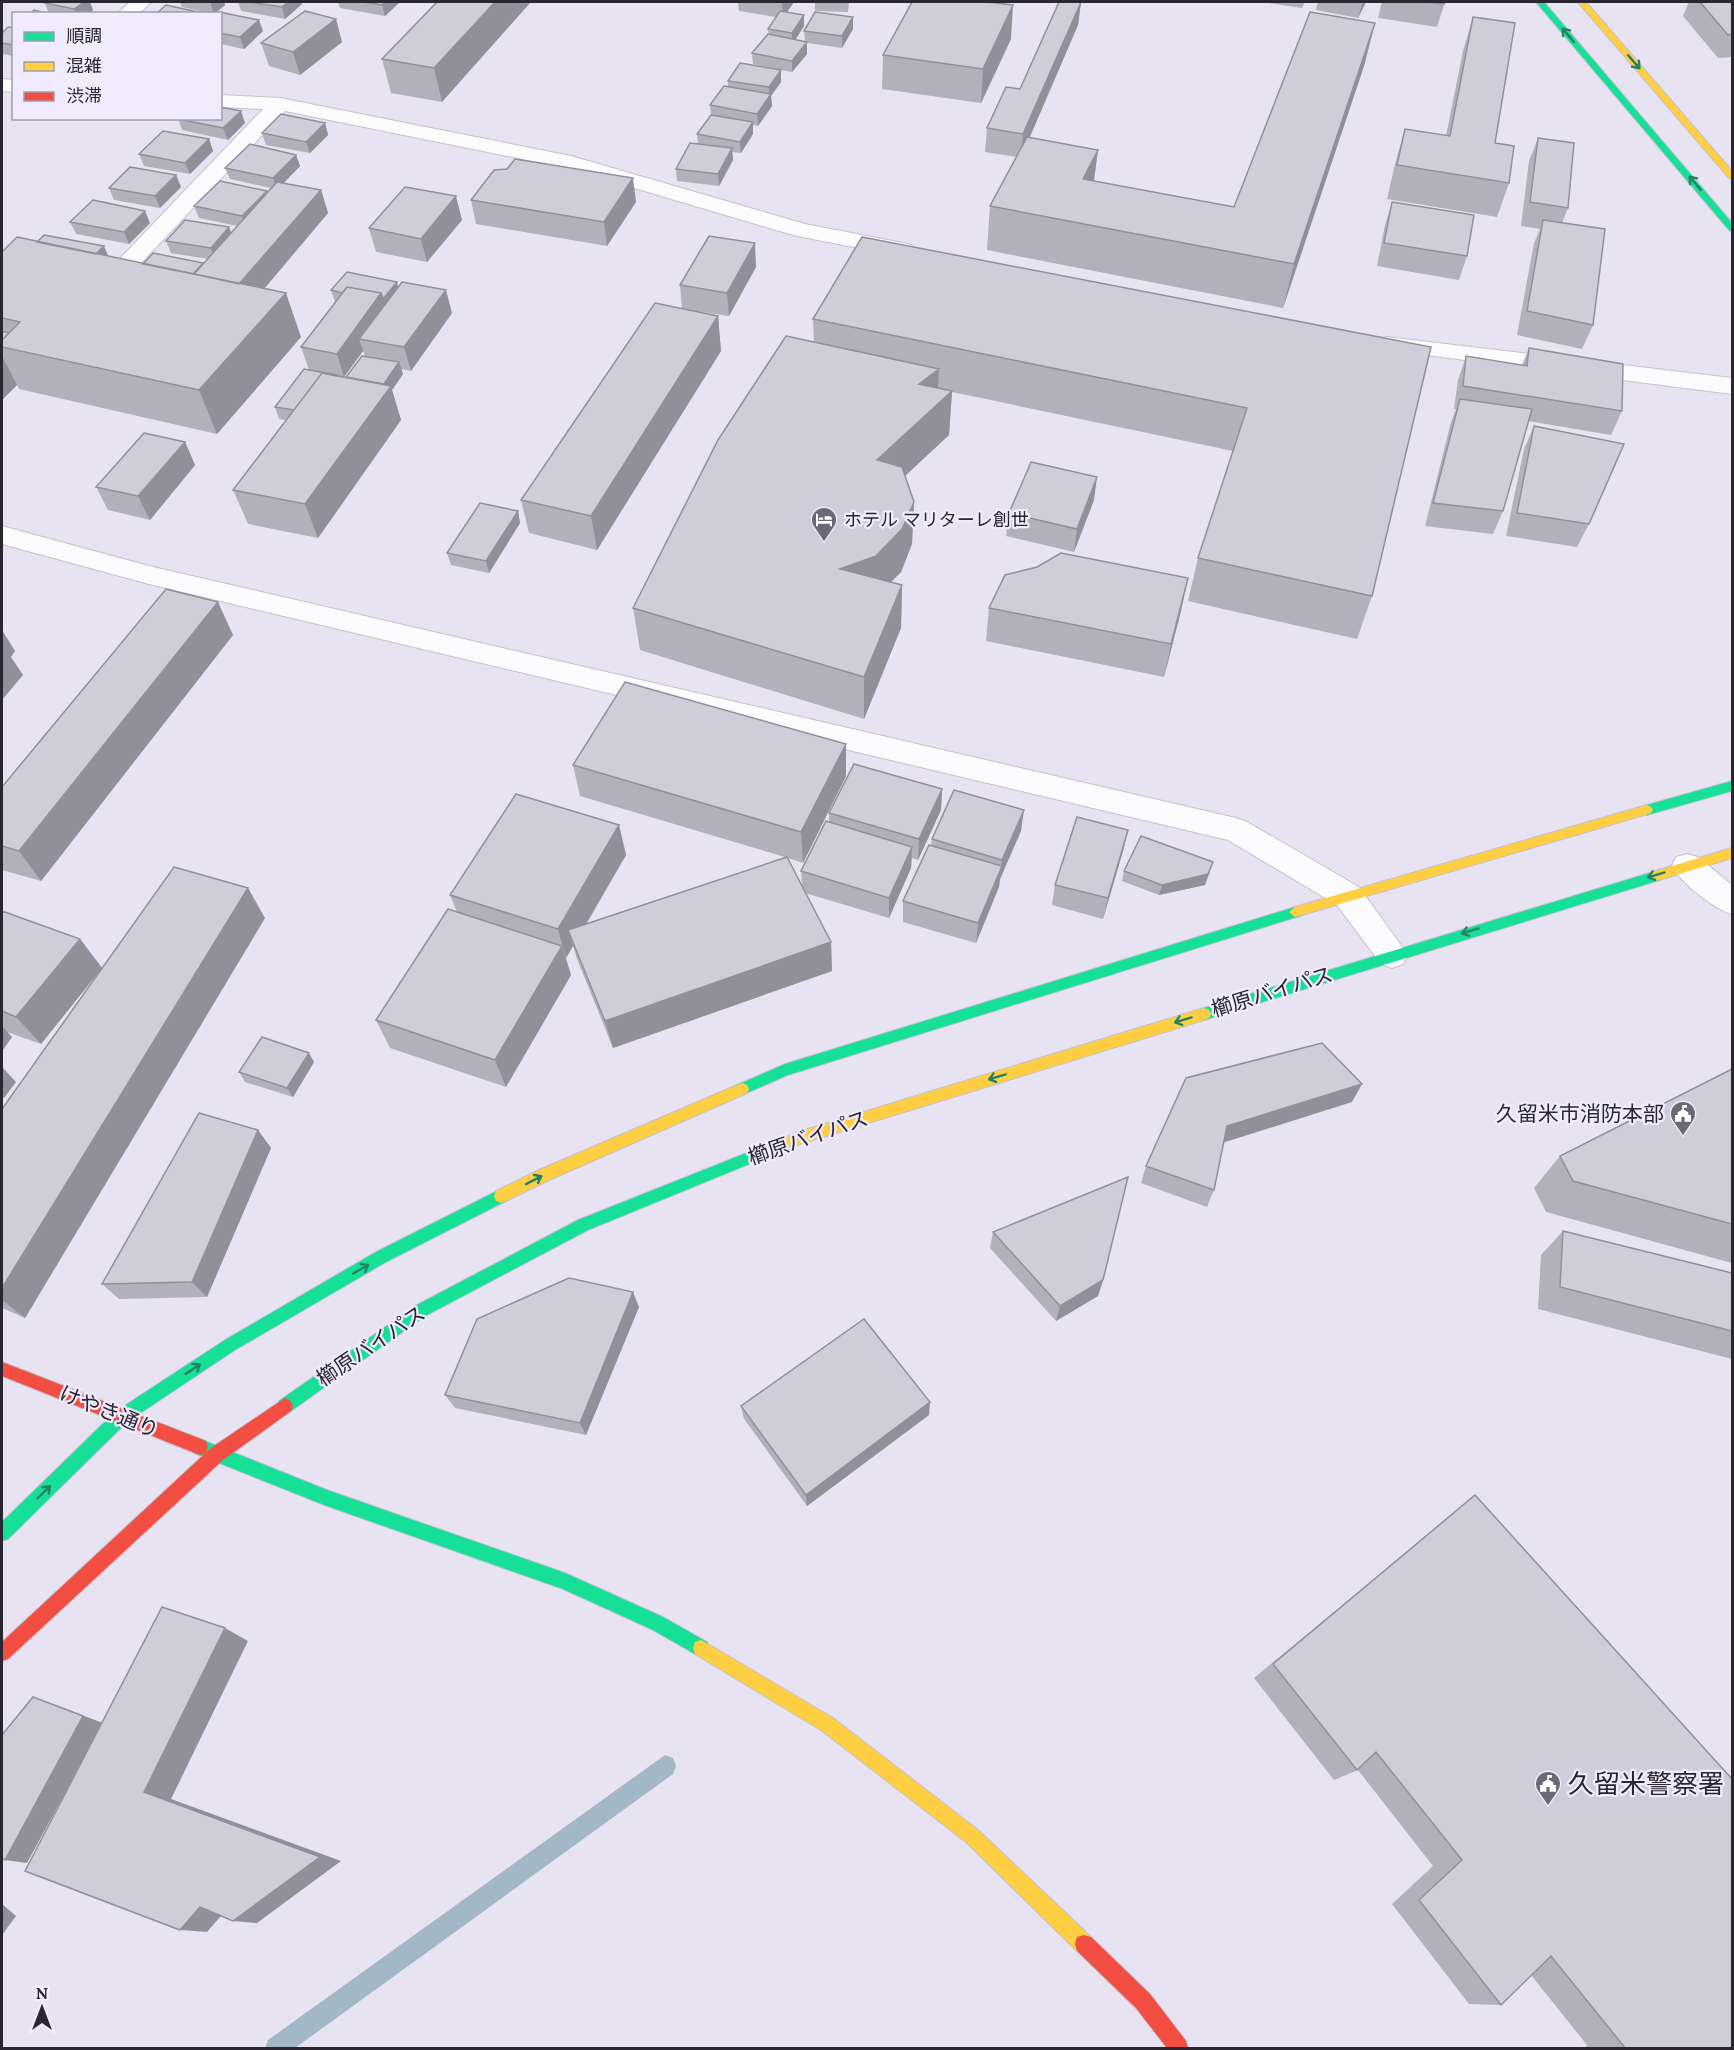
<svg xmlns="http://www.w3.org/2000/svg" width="1734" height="2050" font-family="Lora,'Noto Sans JP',serif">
	<rect width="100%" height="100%" fill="#e8e3f3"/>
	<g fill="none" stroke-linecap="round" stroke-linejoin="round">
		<path fill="#a3b8c6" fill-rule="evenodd" d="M665,1755L673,1758L676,1766L673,1774L295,2048H265L268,2040Z"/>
		<defs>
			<path id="street" d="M130,2H151L139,14H117Z
				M2,79L14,80V92L2,91Z
				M220,95L280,98L571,156L805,224L903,243L911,245L914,250L911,255L903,257L793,235L567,168L285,111L126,279H110L107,274L110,269L263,109L220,107Z
				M1387,337L1732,378V394L1379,349L1375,344L1379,339Z
				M2,526L149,566L1236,818L1247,822L1359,887L1408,955L1403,964L1392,968L1381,964L1337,905L1228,840L149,584L2,544Z
				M1687,854L1698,857L1732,885V914C1715,910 1680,882 1672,866L1676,857Z"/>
			<path id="fast" d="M1536,2H1544L1732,223V231L1729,230Z
				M1732,781V791L1647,815L1641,810L1647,805Z
				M1656,871L1660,872L1662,876L1660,880L1204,1020L1199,1018L1197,1014L1199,1010L1204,1008Z
				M1295,907L1300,908L1301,912L1300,916L788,1075L742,1095L737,1093L735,1089L737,1085L785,1064Z
				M759,1148L764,1150L766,1154L764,1158L588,1230L425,1316L291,1411L285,1414L279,1411L277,1406L279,1401L415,1306L578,1220Z
				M501,1189L506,1191L508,1196L506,1201L386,1262L235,1350L127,1422L8,1539L2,1541V1522L115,1412L225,1340L376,1252Z
				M200,1439L327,1490L565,1573L663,1617L707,1642L709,1648L707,1654L701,1656L695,1654L651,1629L563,1589L327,1506L194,1453L192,1447L194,1441Z"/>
			<path id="slow" d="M1578,2H1586L1732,171V179L1729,178Z
				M1647,805L1651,807L1653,810L1651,813L1295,917L1289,912L1295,907Z
				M1732,848V858L1656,881L1650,876L1652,872Z
				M1204,1008L1209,1010L1211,1014L1209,1018L1204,1020L800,1144L759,1160L754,1158L752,1154L754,1150L798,1132Z
				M742,1083L747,1085L749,1089L747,1093L549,1180L506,1201L501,1203L496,1201L494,1196L496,1191L539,1170Z
				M701,1640L833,1718L978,1830L1091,1937L1093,1944L1091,1951L1084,1953L1077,1951L966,1842L821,1730L695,1654L693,1648L695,1642Z"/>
			<path id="jam" d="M2,1362L206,1441L208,1447L206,1453L200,1455L2,1376Z
				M285,1398L291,1401L293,1406L291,1411L223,1460L8,1659L2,1661V1642L211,1448Z
				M1084,1935L1091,1937L1150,1994L1186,2041L1188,2048H1167L1136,2008L1077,1951L1075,1944L1077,1937Z"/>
		</defs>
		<use href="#street" stroke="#c5c1cd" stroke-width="2"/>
		<use href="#fast" stroke="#c5c1cd" stroke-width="2"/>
		<use href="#slow" stroke="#c5c1cd" stroke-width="2"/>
		<use href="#jam" stroke="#c5c1cd" stroke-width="2"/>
		<use href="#street" fill="#fcfbfd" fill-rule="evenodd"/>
		<use href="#fast" fill="#16e098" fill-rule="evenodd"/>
		<use href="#slow" fill="#ffcf43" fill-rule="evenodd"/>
		<use href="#jam" fill="#f24e42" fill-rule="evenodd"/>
	</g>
	<path fill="#b2b0bb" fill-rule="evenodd" d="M180,2H224L225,5L215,14H212L182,7Z
		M238,2H301L302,4L285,19L241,11Z
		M338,2H400L385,16L340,8Z
		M437,2L442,102L391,93L382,59Z
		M738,2H794L787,12L804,15V26L795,40L805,41L804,31L853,29L842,48L807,43V54L792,72L781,70V82L771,96L772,106L758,126L753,125V134L741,153L732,152L733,160L719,186L677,181L676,169L698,144L697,134L711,115L710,105L728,87V81L777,69L753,64L752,53L769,34L768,29L776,17L739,11Z
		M815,2H849L848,12L815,11Z
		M1081,2L1078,25L1030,137L1098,150L1094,181L1234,207L1375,23L1364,66L1283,308L987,250L990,206L1017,157L985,152L987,128L1020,89Z
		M1262,2H1305L1302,8Z
		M1318,2H1366L1358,18L1316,10Z
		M1382,2H1445L1437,27L1378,18Z
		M1689,2H1732V57L1718,58L1683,16Z
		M45,3L93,10L88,14H49Z
		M995,3L1011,39L981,103L882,89L883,55Z
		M220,14L263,31L244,49L220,44Z
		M1473,17L1495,143L1509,183L1497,217L1387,199L1395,164L1405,129L1446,136L1463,51Z
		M14,28V56L2,54V33Z
		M342,42L300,75L269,66L261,43Z
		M178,118L245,123L228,140L182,130Z
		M325,123L328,135L310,153L266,145L262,133Z
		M1538,138L1568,208L1562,223L1593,325L1582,349L1517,335L1534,243L1540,229L1521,226L1529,161Z
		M209,139L213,151L190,174L144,166L139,154Z
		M296,155L300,166L283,183L321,190L328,213L264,289L301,337L217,434L19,389L17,385L2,400V252L108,256L143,264L204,263L208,259L171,253L166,241L231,233L237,226L199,218L194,206L267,191L268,192L271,188L230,179L225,168Z
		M176,175L181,187L160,208L114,200L109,188Z
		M471,200L636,202L607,246L476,224Z
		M1392,202L1467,256L1459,280L1377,266L1385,225Z
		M462,220L427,262L376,252L369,228Z
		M70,222L150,223L129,244L76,234Z
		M756,267L729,316L682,309L680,285Z
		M398,288L452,313L411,371L401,369L403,374L392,390L401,420L318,538L248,524L233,490L286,420L279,419L275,407L309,370L301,347L335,302L331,290ZM363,351L365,356L346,377H344Z
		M718,316L721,351L597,550L529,533L521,500Z
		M813,319L1431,347L1372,596L1357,639L1188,601L1198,558L1233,451L952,392L949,435L905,476L914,502L912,544L901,572L891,582L902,585L901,628L864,719L640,650L633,608L814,342Z
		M1529,348L1622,411L1611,435L1528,421L1503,511L1493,534L1425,526L1451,422L1456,409H1454L1458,380L1466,356L1522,365Z
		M1534,426L1589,524L1577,547L1506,536L1524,449Z
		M185,442L195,465L150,520L108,510L96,487Z
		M1094,500L1074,552L1006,536L1009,513Z
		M518,511L520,523L489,573L451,565L447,553Z
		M989,608L1181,611L1164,677L986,641Z
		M233,635L41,881L2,870V787Z
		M573,765L846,776L803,863L788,858L802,885L801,871L829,823V813L942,789L941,810L918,860L912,858L911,868L889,918L805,893L831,942L832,971L613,1048L577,959L573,946L566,958L571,975L506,1087L390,1048L376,1020L457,912L450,895L619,825L626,855L586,925L785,857L580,796Z
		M1128,830L1123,851L1103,919L1052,905L1055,885Z
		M1021,831L1000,879L999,887L976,943L903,922V901L931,846L932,839Z
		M1124,871L1210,872L1205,885L1159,895L1122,881Z
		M2,911L80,939L102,968L41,1044L7,1032L12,1037L2,1051Z
		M265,918L25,1318L2,1308V1109Z
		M314,1062L293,1097L245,1082L239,1072Z
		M1732,1069V1263L1546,1212L1534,1188L1560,1156Z
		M1352,1102L1223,1142L1214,1190L1207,1207L1141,1183L1146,1166Z
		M258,1130L271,1148L207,1297L119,1299L102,1284Z
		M1563,1231L1732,1273V1359L1538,1309L1541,1255Z
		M993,1232L1103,1280L1098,1296L1056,1321L990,1248Z
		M639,1307L586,1435L455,1408L445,1395Z
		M741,1406L929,1415L807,1506L744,1419Z
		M1475,1495L1732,2049H1584L1587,2045L1531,1975L1501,2005L1469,2004L1392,1904L1433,1866L1358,1770L1334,1780L1254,1678Z"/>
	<path fill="#919099" d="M84,2H90L93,10L88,14H75L74,9Z
		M210,2H224L225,5L214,14Z
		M288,2H301L302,4L285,19L282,7Z
		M385,2H400L385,16L382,5Z
		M495,2H531L442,102L434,68Z
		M782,2H794L783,18Z
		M1081,2L1078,25L1021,157L1023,134Z
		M1363,2H1366L1358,18Z
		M1013,5L1011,39L981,103L983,69Z
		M804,15V26L792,45V33Z
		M853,17V29L842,48V36Z
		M336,19L342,42L300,75L293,52Z
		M259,20L263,31L244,49L240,37Z
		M1375,23L1364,66L1283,308L1294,264Z
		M807,42V54L792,72V61Z
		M781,70V82L771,96L772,106L758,126L757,114L769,97V87Z
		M241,111L245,123L228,140L223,128Z
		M753,122V134L741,153L740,142Z
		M325,123L328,135L310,153L306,142Z
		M209,139L213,151L190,174L185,163Z
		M732,148L733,160L719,186L718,174Z
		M1098,150L1092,193L1083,179Z
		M296,155L300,166L277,190L273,178Z
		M176,175L181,187L160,208L155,196Z
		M633,178L636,202L607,246L604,222Z
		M321,190L328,213L242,315L233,291Z
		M267,191L271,203L246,228L242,216Z
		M456,196L462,220L427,262L421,239Z
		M145,211L150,223L129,244L124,232Z
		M229,227L234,239L216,260L211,248Z
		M755,243L756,267L729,316L727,293Z
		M104,246L109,258L82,269Z
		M397,282L400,294L359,339L363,351L344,377L337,354L381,293Z
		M446,290L452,313L411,371L404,347Z
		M286,293L301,337L217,434L199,390Z
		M718,316L721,351L597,550L591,516Z
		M2,356L17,385L2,400Z
		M399,362L403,374L392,390L401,420L318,538L305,504L376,395Z
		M939,369L937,404L952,391L949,435L876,503L877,460L919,384Z
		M185,442L195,465L150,520L138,496Z
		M1097,477L1094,500L1074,552L1077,529Z
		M914,502L912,544L901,572L875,598L840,569Z
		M518,511L520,523L489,573L486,561Z
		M1188,578L1181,611L1164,677L1171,644Z
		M902,585L901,628L864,719V677Z
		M218,602L233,635L41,881L19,851Z
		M2,630L15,651L11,657L23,675L2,700Z
		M846,744V776L803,863L801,832Z
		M942,789L941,810L918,860L919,839Z
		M1024,810L1021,831L1000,879L999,887L976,943L978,923L1001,868L1002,860Z
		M619,825L626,855L574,944L568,930L573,946L566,958L558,929Z
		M1128,830L1123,851L1103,919L1108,898Z
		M912,847L911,868L889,918V898Z
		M1213,862L1205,885L1159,895L1162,885Z
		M248,888L265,918L25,1318L2,1300V1288Z
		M80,939L102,968L41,1044L16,1017Z
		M831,942L832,971L613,1048L605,1021Z
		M562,946L571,975L506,1087L495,1060Z
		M2,1026L12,1037L2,1051Z
		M309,1053L314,1062L293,1097L287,1088Z
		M2,1067L16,1082L4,1098L2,1095Z
		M1362,1084L1352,1102L1219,1144L1227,1126Z
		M258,1130L271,1148L207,1297L192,1282Z
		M1103,1280L1098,1296L1056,1321L1060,1306Z
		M633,1292L639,1307L586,1435L580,1423Z
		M930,1402L929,1415L807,1506L806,1495Z
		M225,1628L248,1641L171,1799L341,1861L257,1923L233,1921L144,1792Z
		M33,1697L103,1723L27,1863L5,1860Z
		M2,1904L16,1916L2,1935Z
		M200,1907L226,1910L207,1932L180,1930Z"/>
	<path fill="#cfcdda" stroke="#919099" stroke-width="1.5" d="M47,2H84L74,9L45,3Z
		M249,2H288L282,7Z
		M363,2H385L382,5Z
		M437,2H495L434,68L382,59Z
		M912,2H987L1013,5L983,69L883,55Z
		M1059,2H1081L1023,134L987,128L1006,87L1020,89Z
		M1427,2H1445L1444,4Z
		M1700,2H1732V34L1728,35Z
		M166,5L202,13L201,14H156Z
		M34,10L48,14H30Z
		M305,11L336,19L293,52L261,43Z
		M780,11L804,15L792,33L768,29Z
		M219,12L259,20L240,37L220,33V14H218Z
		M815,12L853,17L842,36L804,31Z
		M1310,12L1375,23L1294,264L990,206L1027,137L1098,150L1083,179L1234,207Z
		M1473,17L1515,23L1495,143L1514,146L1509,183L1397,165L1405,129L1450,136Z
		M8,27L14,28V45L2,43V33Z
		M768,34L807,42L792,61L752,53Z
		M740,63L781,70L769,87L728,81Z
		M724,86L771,94L757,114L710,105Z
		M220,107L241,111L223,128L178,119L220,118Z
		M281,114L325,123L306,142L262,133Z
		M711,115L753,122L740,142L697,134Z
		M163,131L209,139L185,163L139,154Z
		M1538,138L1574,143L1568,208L1530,202Z
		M690,143L732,148L718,174L676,169Z
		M250,144L296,155L273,178L225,168Z
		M515,159L633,178L604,222L471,200L494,170L507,169Z
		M130,167L176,175L155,196L109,188Z
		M220,181L267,191L242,216L194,206Z
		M277,182L321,190L239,284L194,274Z
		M405,187L456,196L421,239L369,228Z
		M93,200L145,211L124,232L70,222Z
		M1392,202L1474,215L1467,256L1384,243Z
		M185,220L229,227L211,248L166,241Z
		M1543,220L1605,229L1593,325L1527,311Z
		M44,235L104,246L96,254L37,242Z
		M709,236L755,243L727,293L680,285Z
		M17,237L286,293L199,390L2,347V340L20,322L2,318V252Z
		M862,237L1431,347L1372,596L1198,558L1247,408L813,319Z
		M153,253L203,263L193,274L143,264Z
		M347,272L397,282L383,299L381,293L347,287L342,293L331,290Z
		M402,282L446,290L404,347L359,339Z
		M347,287L381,293L337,354L301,347Z
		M655,303L718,316L591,516L521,500Z
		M2,331L9,333L2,340Z
		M786,336L939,369L919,384L952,391L877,460L902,467L914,502L902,529L876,556L840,569L902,585L864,677L633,608L718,440Z
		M1529,348L1623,364L1622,411L1463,386L1466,356L1527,366Z
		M362,356L399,362L384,384L346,377Z
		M304,369L337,375L336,376L322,373L294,410L275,407Z
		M322,373L391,386L305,504L233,490Z
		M1460,399L1532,409L1503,511L1433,503Z
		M1534,426L1624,444L1589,524L1517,513Z
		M144,433L185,442L138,496L96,487Z
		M1031,462L1097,477L1077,529L1009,513Z
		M480,503L518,511L486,561L447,553Z
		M1061,553L1188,578L1171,644L989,608L1005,575L1037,567Z
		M166,589L218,602L19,851L2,846V787Z
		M625,682L846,744L801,832L573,765Z
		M854,764L942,789L919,839L829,813Z
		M954,790L1024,810L1002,860L932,839Z
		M516,794L619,825L558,929L450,895Z
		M1077,817L1128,830L1108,898L1055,885Z
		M826,821L912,847L889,898L801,871Z
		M1141,836L1213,862L1208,874L1162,885L1124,871Z
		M929,845L1002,866L978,923L903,901Z
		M787,857L831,942L605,1021L568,930Z
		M174,867L248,888L2,1288V1109Z
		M448,909L562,946L495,1060L376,1020Z
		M2,911L80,939L16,1017L2,1011Z
		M262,1037L309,1053L287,1088L239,1072Z
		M1322,1043L1362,1084L1227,1126L1214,1190L1146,1166L1186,1078Z
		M1732,1069V1224L1573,1181L1560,1156Z
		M199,1113L258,1130L192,1282L102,1284Z
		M1128,1177L1103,1280L1060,1306L993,1232Z
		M1563,1231L1732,1273V1331L1560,1287Z
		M569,1278L633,1292L580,1423L445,1395L477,1319Z
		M864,1319L930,1402L806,1495L741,1406Z
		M1475,1495L1732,1779V2049H1626L1551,1956L1501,2005L1419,1900L1462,1860L1376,1752L1357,1770L1273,1664Z
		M162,1607L225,1628L144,1792L320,1857L233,1921L200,1907L180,1930L25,1871Z
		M33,1697L83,1716L5,1860L2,1858V1735Z"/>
	<defs><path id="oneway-shaft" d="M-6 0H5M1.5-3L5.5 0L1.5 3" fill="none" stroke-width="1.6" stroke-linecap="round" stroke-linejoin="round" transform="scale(1.5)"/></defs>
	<g stroke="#208364">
		<use href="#oneway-shaft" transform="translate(1568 35) rotate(-130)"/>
		<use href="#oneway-shaft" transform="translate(1634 62) rotate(49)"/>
		<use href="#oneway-shaft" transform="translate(1695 183) rotate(-130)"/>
		<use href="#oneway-shaft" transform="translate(1656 875) rotate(163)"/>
		<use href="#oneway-shaft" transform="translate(1470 931) rotate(163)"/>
		<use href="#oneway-shaft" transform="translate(1183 1020) rotate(163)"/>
		<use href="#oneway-shaft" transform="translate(997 1077) rotate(163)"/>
		<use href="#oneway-shaft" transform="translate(534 1180) rotate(-27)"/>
		<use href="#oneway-shaft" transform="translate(361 1269) rotate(-30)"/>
		<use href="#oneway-shaft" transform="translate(193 1369) rotate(-34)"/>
		<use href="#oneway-shaft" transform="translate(44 1492) rotate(-44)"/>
	</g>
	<defs>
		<symbol id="hotel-pin" viewBox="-11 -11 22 30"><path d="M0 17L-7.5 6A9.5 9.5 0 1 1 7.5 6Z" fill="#6c6875" stroke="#f0ecfe"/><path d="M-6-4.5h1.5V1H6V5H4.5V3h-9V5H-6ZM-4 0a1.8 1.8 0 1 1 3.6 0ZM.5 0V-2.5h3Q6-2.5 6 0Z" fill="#fff"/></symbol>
		<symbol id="civic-pin" viewBox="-11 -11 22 30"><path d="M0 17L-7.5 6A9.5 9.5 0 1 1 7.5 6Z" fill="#6c6875" stroke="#f0ecfe"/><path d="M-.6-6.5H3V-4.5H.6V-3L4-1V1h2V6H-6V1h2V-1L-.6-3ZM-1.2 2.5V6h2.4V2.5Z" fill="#fff"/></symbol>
	</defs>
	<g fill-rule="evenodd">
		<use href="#hotel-pin" x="809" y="505" width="30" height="40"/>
		<use href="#civic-pin" x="1668" y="1099" width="30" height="40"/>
		<use href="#civic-pin" x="1533" y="1769" width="30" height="40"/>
	</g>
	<g text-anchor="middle" stroke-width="4.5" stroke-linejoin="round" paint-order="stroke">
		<g font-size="18" fill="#292631" stroke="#f0ecfe" text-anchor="start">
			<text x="844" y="526">ホテル マリターレ創世</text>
		</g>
		<g font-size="21" fill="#292631" stroke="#f0ecfe">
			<text transform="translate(1272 992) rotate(-17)" y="7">櫛原バイパス</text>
			<text transform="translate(808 1138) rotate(-19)" y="7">櫛原バイパス</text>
			<text transform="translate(371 1346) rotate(-34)" y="7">櫛原バイパス</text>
			<text transform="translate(109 1412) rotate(22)" y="7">けやき通り</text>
		</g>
		<g font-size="21" fill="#292631" stroke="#f0ecfe" text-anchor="end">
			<text x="1664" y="1121">久留米市消防本部</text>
		</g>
		<g font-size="26" fill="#292631" stroke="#f0ecfe" text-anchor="start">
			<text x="1568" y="1793">久留米警察署</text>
		</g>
	</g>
	<rect width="1734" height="2050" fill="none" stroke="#292631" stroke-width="6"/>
	<rect x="12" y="12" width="210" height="108" fill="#f0ecfe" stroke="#a09dac" stroke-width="1.5"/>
	<rect x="24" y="32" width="30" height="9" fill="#16e098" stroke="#a09dac" stroke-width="1.5"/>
	<text x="66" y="42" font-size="18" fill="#292631">順調</text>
	<rect x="24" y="62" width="30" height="9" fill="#ffcf43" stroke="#a09dac" stroke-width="1.5"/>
	<text x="66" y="72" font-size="18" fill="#292631">混雑</text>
	<rect x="24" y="92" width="30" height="9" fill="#f24e42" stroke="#a09dac" stroke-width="1.5"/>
	<text x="66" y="102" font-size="18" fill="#292631">渋滞</text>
	<g transform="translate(42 2008)" stroke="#f0ecfe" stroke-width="4.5" paint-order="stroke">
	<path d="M0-4.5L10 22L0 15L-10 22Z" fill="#292631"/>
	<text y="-9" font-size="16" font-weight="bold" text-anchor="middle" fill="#292631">N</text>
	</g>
</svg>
